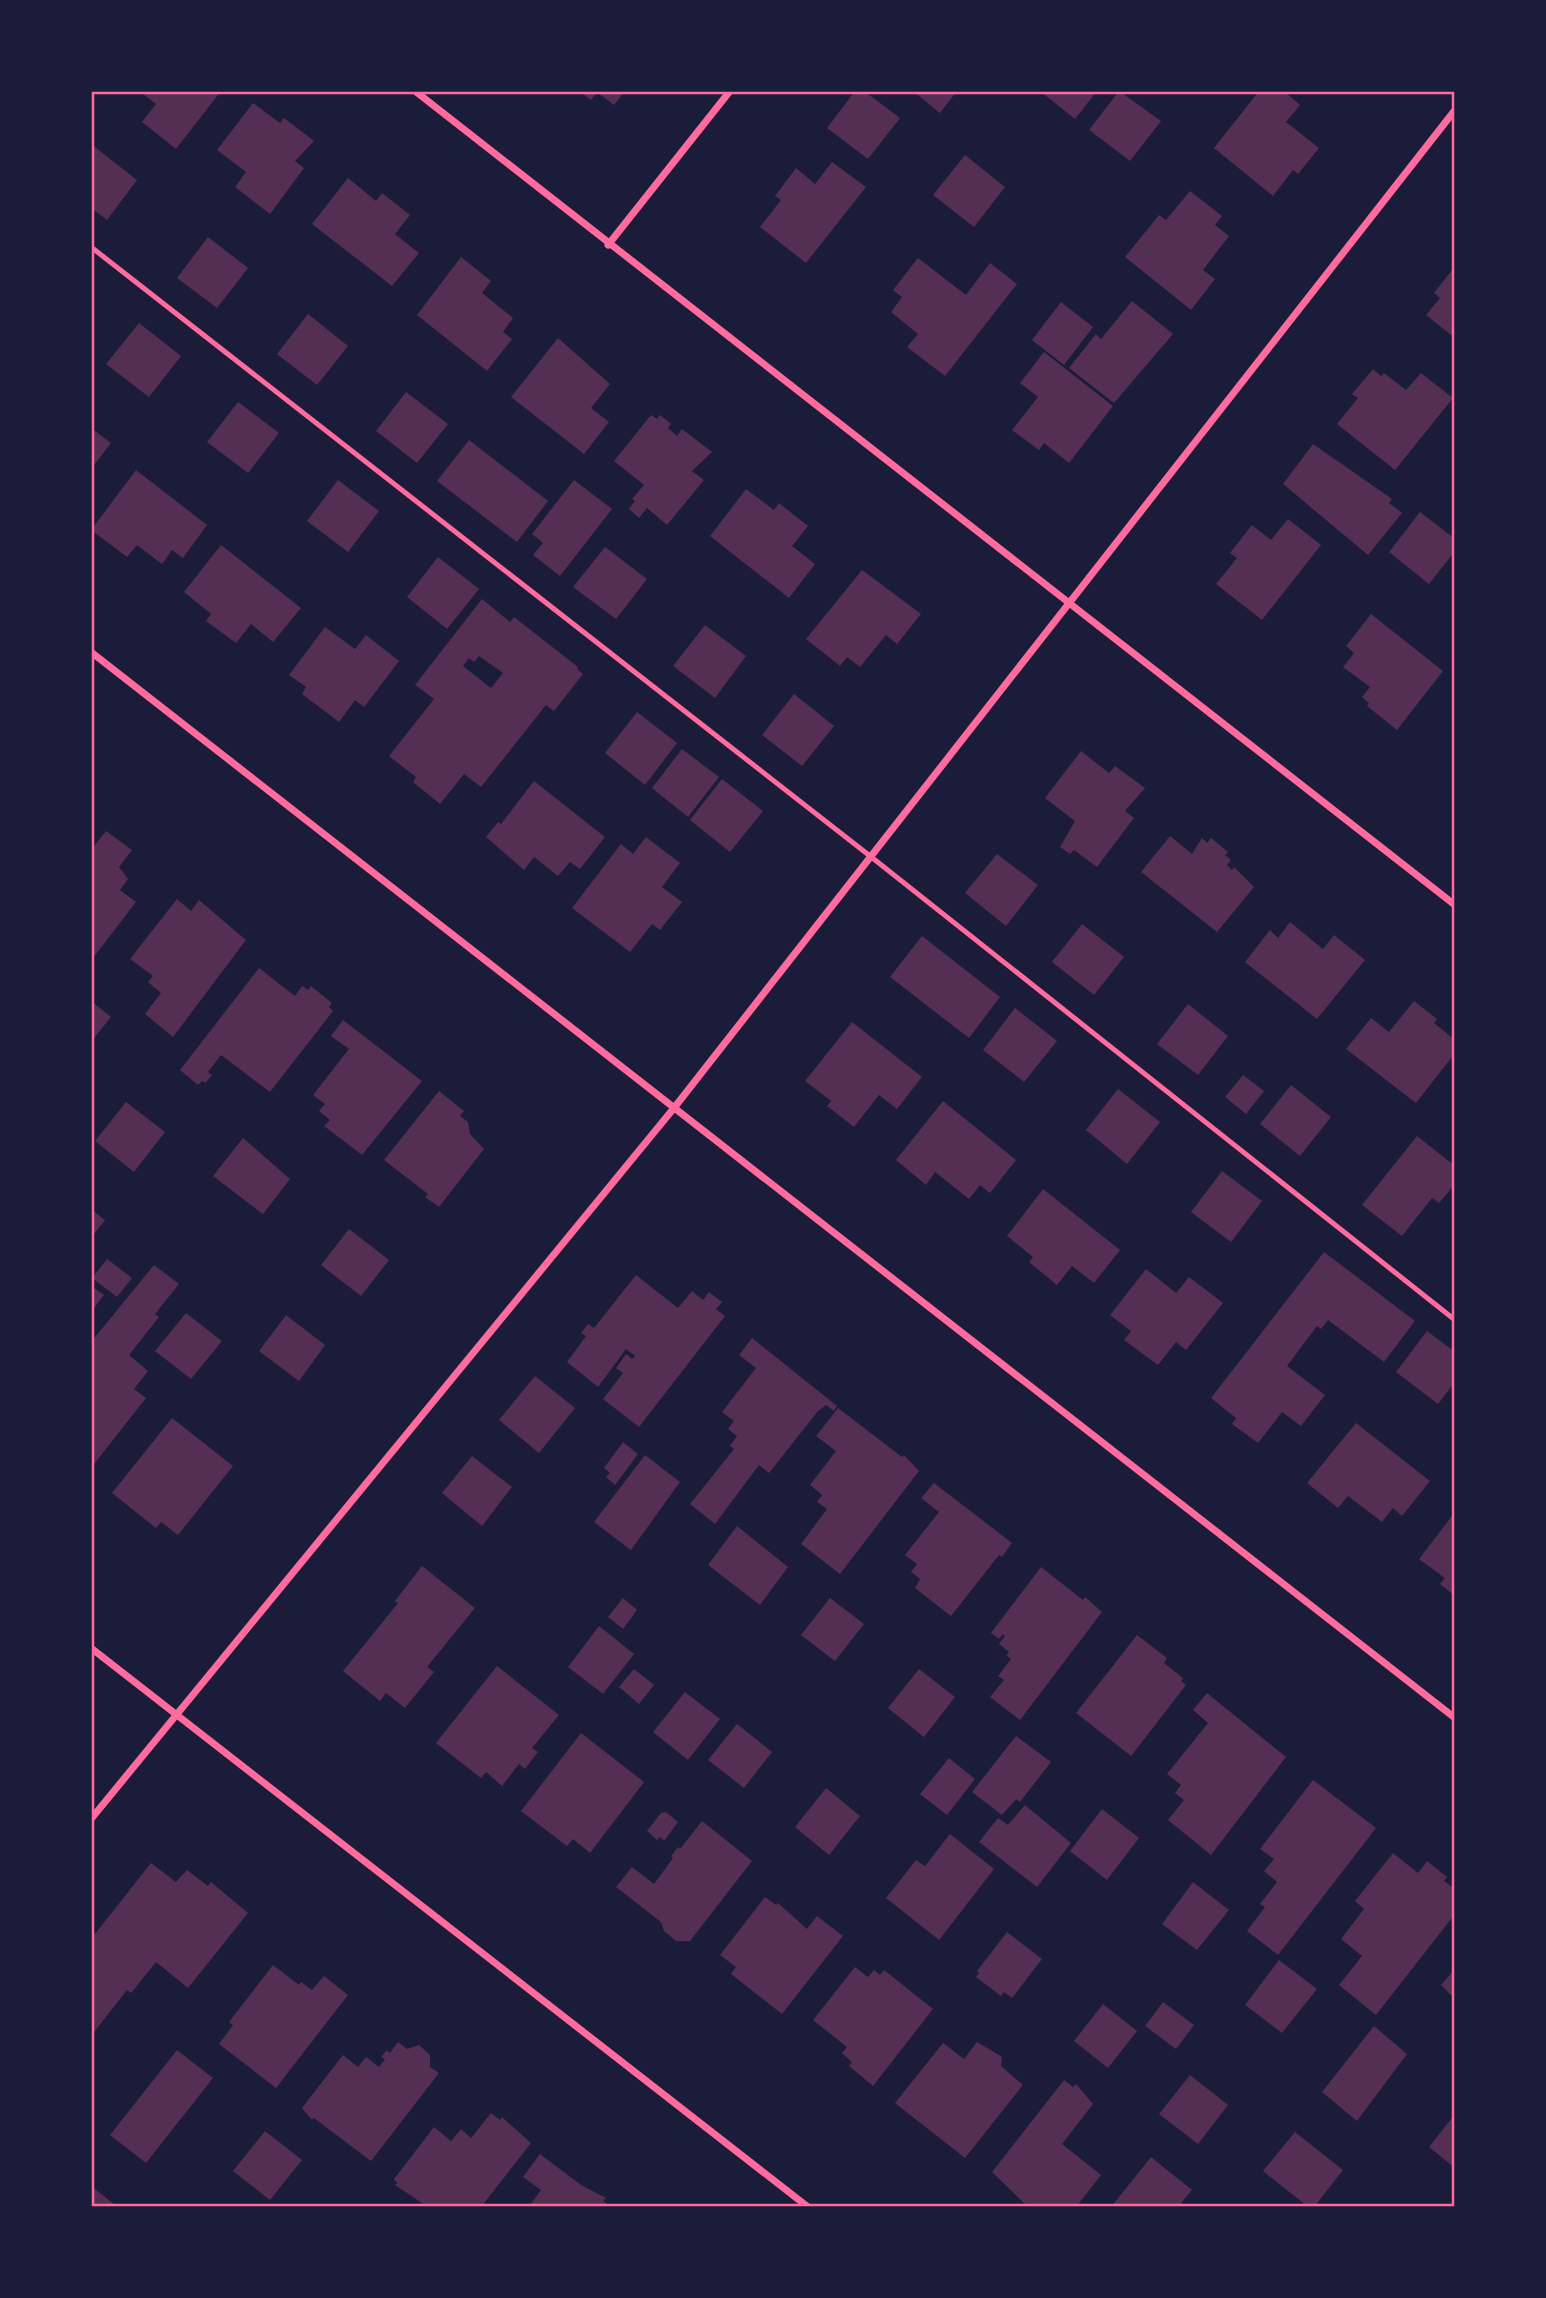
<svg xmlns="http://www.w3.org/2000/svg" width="1546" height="2298" font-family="'Work Sans',sans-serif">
	<rect width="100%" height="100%" fill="#1b1b3a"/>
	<path fill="#542f53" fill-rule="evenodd" d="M139,91H221L176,149L142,122L156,104Z
		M579,91H625L614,105L597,92L591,100Z
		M855,91H864L900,118L868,159L827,128Z
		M913,91H957L940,113Z
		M1040,91H1097L1075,119Z
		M1119,91L1161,121L1130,161L1089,130Z
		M1259,91H1284L1300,105L1286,122L1319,148L1298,174L1293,170L1273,196L1214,148Z
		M253,103L280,123L284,118L314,141L295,161L304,168L270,214L235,187L246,172L217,150Z
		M91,144L137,180L107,220L91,208Z
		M965,155L1005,187L974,227L933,195Z
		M832,162L866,187L806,263L760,227L781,200L775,196L796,168L815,184Z
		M348,178L376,201L382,193L410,215L395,234L419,253L392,286L312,224Z
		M1190,191L1222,216L1215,225L1229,236L1203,270L1215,279L1191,310L1125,257L1159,215L1166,220Z
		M208,237L248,268L217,308L177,278Z
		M461,257L491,281L482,293L513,318L503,332L512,339L487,371L417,315Z
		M918,258L966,295L990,263L1017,284L945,376L907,347L918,334L891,312L902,297L893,290Z
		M1455,266V338L1426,315L1440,298L1434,293Z
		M1132,301L1173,334L1114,403L1069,368L1096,334L1101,339Z
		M1061,302L1093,327L1064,365L1032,340Z
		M308,314L348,346L317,385L277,354Z
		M139,323L181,356L149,397L106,364Z
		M558,338L610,384L591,408L609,422L584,454L511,397Z
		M1044,352L1113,406L1069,463L1044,443L1039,450L1012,430L1038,397L1020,383Z
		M1373,369L1381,376L1384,373L1406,390L1421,373L1453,398L1395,470L1337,424L1358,398L1352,394Z
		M406,392L448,424L417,463L376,431Z
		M238,402L279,433L248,473L207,442Z
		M651,415L657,419L660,415L671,424L668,428L677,436L682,429L712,452L692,471L704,480L667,525L647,508L639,518L629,509L635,501L632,499L644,485L614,461Z
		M91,428L111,443L91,469Z
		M469,440L548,501L517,542L437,481Z
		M1313,444L1392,499L1389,503L1402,513L1368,555L1283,484Z
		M136,470L207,525L183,558L172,550L162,564L137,545L127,557L91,530Z
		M338,480L379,511L348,552L307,521Z
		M574,480L612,509L560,576L533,555L543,543L532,534Z
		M746,489L774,510L779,503L808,526L792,546L815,564L789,598L710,536Z
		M1420,512L1455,539V551L1429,584L1389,552Z
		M1288,519L1321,545L1262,620L1216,584L1237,558L1230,553L1252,525L1271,540Z
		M221,545L301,608L273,642L251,624L236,643L206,621L211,614L184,592Z
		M605,547L647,579L616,619L573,587Z
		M438,557L479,589L447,629L407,597Z
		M862,570L921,614L897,644L886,635L860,667L847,657L840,666L806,639Z
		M482,599L510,622L514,617L578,667L577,669L583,674L554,711L546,705L481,787L464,774L440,804L413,782L416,777L389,756L434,699L415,685ZM479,656L503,673L491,688L463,666L469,658L474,662Z
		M1371,614L1443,671L1397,730L1367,706L1369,703L1362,697L1370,687L1343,667L1354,653L1346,646Z
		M705,625L746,656L715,698L673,666Z
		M325,627L355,649L366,635L399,661L364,707L355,700L339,722L302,694L306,687L289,675Z
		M794,694L834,726L802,766L762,735Z
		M637,712L677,743L645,785L605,753Z
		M682,749L719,777L688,817L652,788Z
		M1081,751L1109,773L1115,766L1145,788L1125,811L1134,818L1097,867L1074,850L1070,854L1060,847L1075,821L1045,798Z
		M722,779L763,811L730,852L690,820Z
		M534,781L605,837L580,869L570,862L558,876L534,857L524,870L486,837L498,822L501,824Z
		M106,831L132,850L119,867L128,879L120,890L136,902L93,958L91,850Z
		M1170,836L1192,854L1202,838L1207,843L1211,838L1228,852L1225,855L1231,860L1227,865L1232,870L1234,867L1254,887L1217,932L1141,872Z
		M646,837L680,863L662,887L682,902L660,930L652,924L630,952L572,908L621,844L633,854Z
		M997,854L1038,885L1006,926L965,893Z
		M177,899L191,911L199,900L246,940L173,1037L145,1014L161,993L148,982L153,976L130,959Z
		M1290,922L1323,949L1334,935L1365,960L1317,1019L1245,962L1270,930L1278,938Z
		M1082,924L1124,957L1094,995L1052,962Z
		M922,936L1000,997L969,1038L890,977Z
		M259,968L295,996L302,986L308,990L311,986L332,1003L329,1007L333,1011L270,1092L221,1055L208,1072L212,1075L205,1083L202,1081L198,1085L180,1070Z
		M91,1001L111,1017L91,1042Z
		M1414,1001L1437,1019L1434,1023L1455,1040V1053L1416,1103L1346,1049L1371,1018L1389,1032Z
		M1188,1004L1228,1036L1198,1075L1157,1044Z
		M1015,1008L1057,1041L1024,1082L983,1050Z
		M343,1020L422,1081L362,1155L324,1126L330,1120L319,1111L325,1104L313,1095L349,1049L331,1036Z
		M852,1022L922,1077L897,1109L879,1095L854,1127L827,1106L831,1101L805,1081Z
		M1243,1075L1264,1091L1246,1114L1225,1097Z
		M1291,1085L1331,1117L1300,1156L1260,1124Z
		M1118,1089L1160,1122L1127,1164L1086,1130Z
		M439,1091L464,1111L460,1116L468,1122L470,1134L484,1149L439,1207L425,1197L428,1194L384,1160Z
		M943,1101L1016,1160L990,1193L980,1185L969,1199L935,1172L926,1185L896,1160Z
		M126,1102L165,1132L134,1172L95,1141Z
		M1417,1136L1455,1166V1184L1439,1203L1432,1198L1402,1236L1362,1205Z
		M243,1138L290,1179L263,1214L213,1176Z
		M1222,1171L1262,1201L1231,1242L1191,1212Z
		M1043,1189L1120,1250L1094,1283L1072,1266L1057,1285L1029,1262L1033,1257L1007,1236Z
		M91,1209L105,1220L91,1238Z
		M349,1229L389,1260L361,1296L321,1265Z
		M1324,1252L1415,1321L1384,1362L1328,1320L1321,1329L1317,1326L1287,1366L1325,1395L1301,1426L1282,1412L1258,1443L1232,1424L1236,1418L1211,1398Z
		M107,1259L132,1278L117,1297L92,1278Z
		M154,1265L179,1284L155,1314L159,1317L129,1355L148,1371L134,1389L146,1398L91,1468V1342Z
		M1146,1269L1176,1293L1189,1277L1223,1303L1186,1350L1176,1342L1158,1365L1124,1340L1131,1331L1110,1315Z
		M636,1275L678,1308L692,1291L703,1300L709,1292L722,1302L716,1309L725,1316L639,1427L603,1399L623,1373L616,1368L626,1354L632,1359L635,1356L626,1349L598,1387L567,1362L586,1336L581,1333L588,1324L594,1328Z
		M91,1286L104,1295L91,1312Z
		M186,1313L222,1341L191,1379L155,1351Z
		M286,1315L325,1345L299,1381L259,1351Z
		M1427,1331L1455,1352V1382L1438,1404L1396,1372Z
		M752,1338L837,1406L834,1411L826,1405L818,1411L769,1473L759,1465L715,1524L690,1504L734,1449L730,1446L737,1436L728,1429L734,1421L722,1412L756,1368L739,1355Z
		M535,1376L575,1408L539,1453L499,1420Z
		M838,1408L902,1457L904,1455L919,1471L840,1574L801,1544L827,1509L817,1502L822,1495L810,1485L836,1451L816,1436Z
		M172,1418L233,1466L178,1535L161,1522L156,1528L112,1493Z
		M1356,1423L1430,1481L1402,1516L1393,1508L1382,1522L1348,1496L1338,1508L1307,1483Z
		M623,1442L638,1454L615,1485L606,1477L610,1473L604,1468Z
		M645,1455L680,1482L631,1550L594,1522Z
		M472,1456L512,1487L482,1526L442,1493Z
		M934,1483L1012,1543L1002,1557L999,1555L951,1616L915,1588L920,1579L911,1572L917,1564L905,1555L939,1512L921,1498Z
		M1455,1512V1596L1440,1584L1445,1578L1419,1559Z
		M737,1526L788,1567L760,1605L708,1565Z
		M422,1566L475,1608L427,1667L434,1672L405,1708L386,1693L380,1701L343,1671L398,1603L395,1601Z
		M1041,1567L1083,1600L1085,1597L1102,1612L1020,1720L990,1697L1004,1680L998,1676L1011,1659L1006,1655L1009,1652L999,1644L1005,1636L1003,1634L999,1639L991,1633Z
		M623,1598L637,1610L623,1629L608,1617Z
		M830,1598L864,1624L835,1661L801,1635Z
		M599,1626L634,1654L603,1694L568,1667Z
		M1137,1635L1167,1658L1164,1663L1183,1678L1181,1681L1186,1685L1131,1756L1076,1713Z
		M497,1666L559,1715L532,1748L538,1752L525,1769L519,1764L502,1786L486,1772L481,1778L436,1743Z
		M634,1669L654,1685L639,1704L619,1687Z
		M919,1669L955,1697L924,1737L888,1708Z
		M685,1692L720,1719L688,1760L653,1732Z
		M1207,1693L1286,1757L1211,1855L1168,1820L1184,1800L1175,1793L1181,1785L1167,1774L1208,1723L1193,1710Z
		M737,1724L772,1752L744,1788L708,1760Z
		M581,1733L644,1782L590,1853L573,1839L567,1846L521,1811Z
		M1016,1736L1051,1762L1020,1802L1016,1799L1002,1815L972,1792Z
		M949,1758L975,1779L947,1815L920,1794Z
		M1313,1780L1376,1828L1278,1955L1247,1931L1265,1907L1260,1904L1277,1882L1264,1871L1274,1859L1260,1849Z
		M826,1788L860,1816L829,1855L795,1827Z
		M1025,1805L1071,1843L1037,1887L979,1842L998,1818L1008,1825Z
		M1102,1809L1139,1838L1107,1880L1070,1851Z
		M666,1812L678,1822L664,1841L660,1837L657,1840L647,1831L661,1813Z
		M702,1821L752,1861L690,1941H676L664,1931L661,1922L616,1887L632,1867L654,1884L673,1858L671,1856L678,1847L680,1849Z
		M950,1834L994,1869L939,1940L886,1898L916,1860L925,1866Z
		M1393,1853L1418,1873L1427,1861L1447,1877L1444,1881L1455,1889V1914L1376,2015L1339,1985L1362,1956L1341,1939L1364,1909L1355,1901Z
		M151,1863L176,1882L187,1870L208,1886L211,1882L248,1913L188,1988L156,1962L131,1993L127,1990L91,2036V1939Z
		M1193,1882L1229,1910L1197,1950L1162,1924Z
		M765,1897L776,1905L778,1903L807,1929L817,1916L843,1936L782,2014L731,1974L736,1967L720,1955Z
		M1007,1932L1042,1959L1012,1998L1004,1992L1001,1996L976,1977L979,1973L977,1971Z
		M1279,1960L1317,1989L1282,2033L1245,2005Z
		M273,1965L299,1985L301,1982L312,1990L324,1976L348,1995L276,2088L219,2044L233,2025L229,2022Z
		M855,1967L868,1977L874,1970L880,1975L884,1970L933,2009L873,2086L849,2066L852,2062L842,2053L847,2047L813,2020Z
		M1455,1969V1999L1441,1985Z
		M1163,2002L1194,2025L1176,2049L1145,2026Z
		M1103,2004L1137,2031L1108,2068L1074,2041Z
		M1374,2026L1407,2054L1357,2121L1322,2092Z
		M398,2042L407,2049L419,2045L430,2055V2067L439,2073L371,2161L314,2118L312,2120L302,2108L343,2055L358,2067L366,2057L379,2067L385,2059L381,2057L387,2050L390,2053Z
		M977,2042L1002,2057L1001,2066L1023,2085L965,2158L895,2103L943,2043L964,2059Z
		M177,2050L213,2078L146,2163L110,2135Z
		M1190,2075L1228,2105L1198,2144L1159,2114Z
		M1064,2080L1073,2087L1076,2084L1093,2104L1062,2144L1101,2175L1076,2207H1028L992,2172Z
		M491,2113L500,2120L502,2117L531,2143L481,2207H428L395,2185L397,2183L394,2179L434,2127L451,2141L461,2129L471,2138Z
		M1455,2114V2168L1429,2147Z
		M265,2131L302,2160L270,2200L233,2171Z
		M1295,2132L1343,2170L1314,2207H1308L1263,2171Z
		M540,2154L581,2185L606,2198L603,2201L612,2207H529L541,2190L523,2177Z
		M1151,2157L1192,2190L1181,2203L1186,2207H1111Z
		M91,2186L114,2204L112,2207H91Z"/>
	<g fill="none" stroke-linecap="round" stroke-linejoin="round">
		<path stroke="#ff6b9d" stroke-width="5" d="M91,247L870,856L1455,1320"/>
		<path stroke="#ff6b9d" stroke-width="7" d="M415,91L1455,905
			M608,245L730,91
			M91,652L1455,1718
			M91,1648L808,2207
			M91,1819L674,1108L1455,110"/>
	</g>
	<rect width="1546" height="2298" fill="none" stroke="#1b1b3a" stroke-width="186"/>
	<rect x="93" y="93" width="1360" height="2112" fill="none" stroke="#ff6b9d" stroke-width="2.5"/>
</svg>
